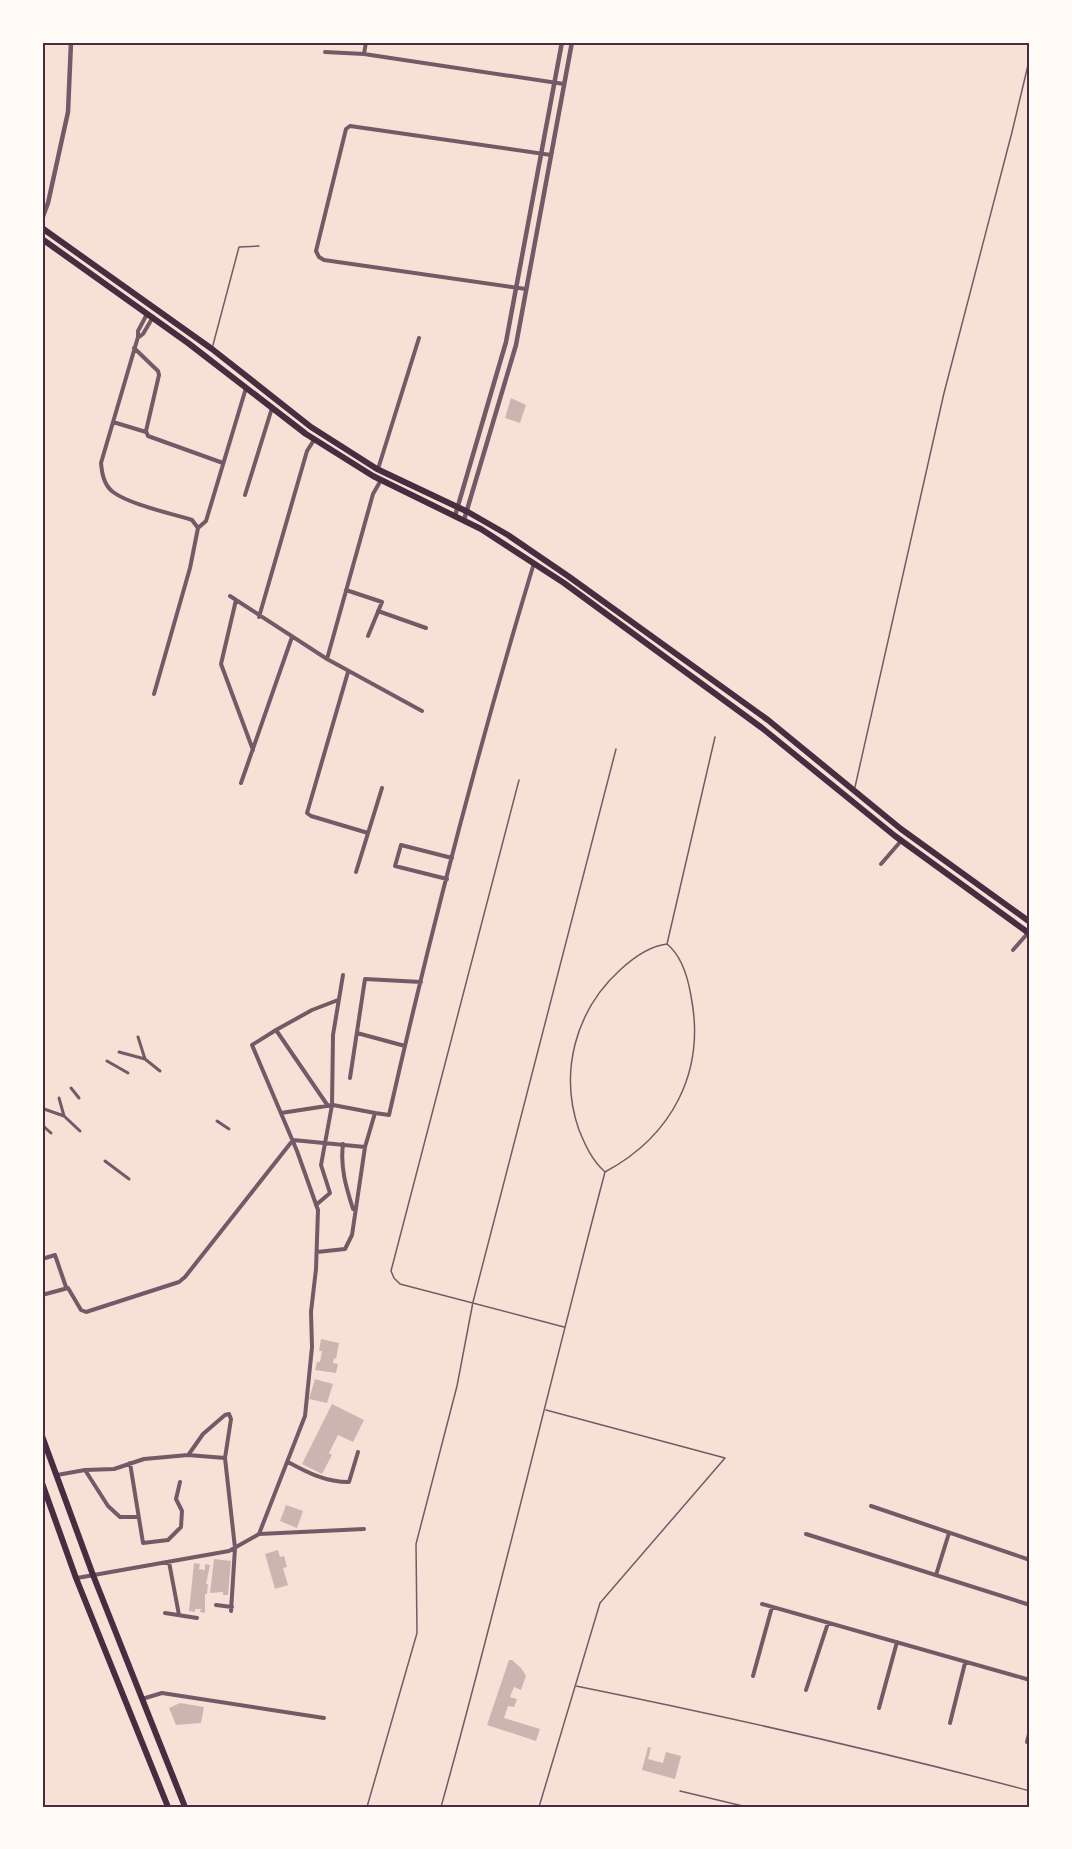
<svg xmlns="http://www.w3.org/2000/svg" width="1072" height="1849" font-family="Spectral,serif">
	<rect width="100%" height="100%" fill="#f7e1d7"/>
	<path fill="#ccb4b1" d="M511,398L526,405L520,423L505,418Z
		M321,1339L339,1343L336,1359L334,1358L333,1363L338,1364L336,1373L315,1370L317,1362H320L322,1351H319Z
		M315,1379L333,1384L327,1403L309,1399Z
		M332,1404L364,1420L353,1442L338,1435L329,1453L332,1455L322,1474L302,1464Z
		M286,1505L303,1511L297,1528L280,1521Z
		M278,1550L280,1557L284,1556L287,1567L283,1568L288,1585L275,1589L265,1554Z
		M214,1559L231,1561L228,1595H223V1592L210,1593Z
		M194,1563L200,1564L199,1569L205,1570V1564L210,1565L206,1584H208L207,1594H205V1613L200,1612L201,1609H195V1612L189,1611Z
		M509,1660H512L521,1668L526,1676L521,1690L514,1687L510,1697L517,1699L514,1707L508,1706L504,1718L540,1729L536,1741L487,1725Z
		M180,1703L204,1707L201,1723L176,1725L169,1708Z
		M648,1747L651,1748L648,1759L663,1763L666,1752L681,1756L675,1779L642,1770Z"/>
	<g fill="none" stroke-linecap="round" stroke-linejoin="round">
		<path stroke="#755966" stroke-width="1.5" d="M213,345L239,247L259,246
			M519,780L391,1271L394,1278L400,1284L564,1327
			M855,787L944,393L1012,132L1029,61
			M667,944L715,737
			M576,1686C729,1717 880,1751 1030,1791
			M680,1791L747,1807
			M367,1807L417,1633L416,1544L457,1386L473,1302L616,749
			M441,1807C500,1596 549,1384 605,1172C672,1136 706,1072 691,996C688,978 682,956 667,944C649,946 633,958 620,970C575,1011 559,1073 579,1130C586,1147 592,1160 605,1172
			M539,1807L600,1603L725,1458L546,1410"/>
		<path stroke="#755966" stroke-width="3" d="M138,1037L145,1059L160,1071
			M119,1052L145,1059
			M107,1061L128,1073
			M71,1088L79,1098
			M59,1098L64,1116L80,1131
			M44,1109L64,1116
			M217,1121L229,1129
			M42,1125L51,1133
			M105,1161L129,1179"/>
		<path stroke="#755966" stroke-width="4" d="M366,42L364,54L564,84
			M325,52L364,54
			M526,289L324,260L319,257L316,251L346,129L350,126L551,155
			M147,314L138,331V337L101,463C102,474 104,485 113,492C131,505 170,513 192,520L198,528L190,568L154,694
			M139,337L143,334L153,317
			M134,348L158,371L159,375L146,431L148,436L223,463
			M113,422L146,432
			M378,469L419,338
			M245,495L272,408
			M198,528L206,521L246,388
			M346,590L382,602L368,636
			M230,596L327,659L422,711
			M236,600L221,664L253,750
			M378,611L426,628
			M259,617L307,451L314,440
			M327,659L373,494L381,480
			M348,672L307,813L311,816L368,833
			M241,783L292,637
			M881,864L901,841
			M356,872L382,788
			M447,879L395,866L401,845L452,858
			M1013,950L1028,933
			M276,1030L312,1010L338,1000
			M357,1033L405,1046
			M350,1078L365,979L421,982
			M375,1113L389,1115C431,930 479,745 534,563
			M343,1144C340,1167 346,1187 353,1209
			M316,1205L330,1193L321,1165L332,1105L333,1035L343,975
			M317,1252L345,1249L352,1235L365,1147
			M42,1259L55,1255L66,1287
			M42,1295L68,1288L81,1310L86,1312L179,1282L185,1277L293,1140L365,1147L375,1113L333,1105L281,1113
			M189,1454L203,1434L225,1415L229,1414L231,1419L225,1458
			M288,1462C308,1473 326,1482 349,1482L358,1452
			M130,1463L143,1543L168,1540L181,1527L182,1511L176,1499L180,1482
			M85,1470L108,1506L120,1517H138
			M57,1475L85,1470L114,1469L144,1459L188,1455L225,1458L235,1548L231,1611
			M871,1506L1030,1560
			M259,1534L364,1529
			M806,1534L1030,1605
			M169,1562L179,1615
			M936,1575L949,1533
			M77,1578L229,1551L259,1534L305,1416L312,1347L311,1312L316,1269L318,1210L297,1151L252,1045L276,1030L328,1106
			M762,1604L1030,1680
			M216,1605L232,1607
			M165,1613L197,1618
			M753,1676L772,1607
			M806,1690L828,1623
			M142,1699L162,1693L324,1718
			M879,1708L897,1642
			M950,1723L965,1663
			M1027,1742L1030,1730"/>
		<path stroke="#755966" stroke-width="4.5" d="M42,219L48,203L68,112L71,42
			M455,516L506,342L562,42
			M464,520L516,345L572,42"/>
		<path stroke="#4a2c40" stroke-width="6" d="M42,228L212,349L311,427L377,469L468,512L508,535L568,576L768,720L901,829L1030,922
			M42,239L188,343L306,434L373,476L481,529L564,583L762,728L895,836L1030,934
			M42,1436L93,1575L185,1807
			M42,1483L76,1578L168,1807"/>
	</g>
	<rect width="1072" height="1849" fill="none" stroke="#fffaf5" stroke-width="87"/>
	<rect x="44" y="44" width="984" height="1762" fill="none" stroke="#4a2c40" stroke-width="2"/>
</svg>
